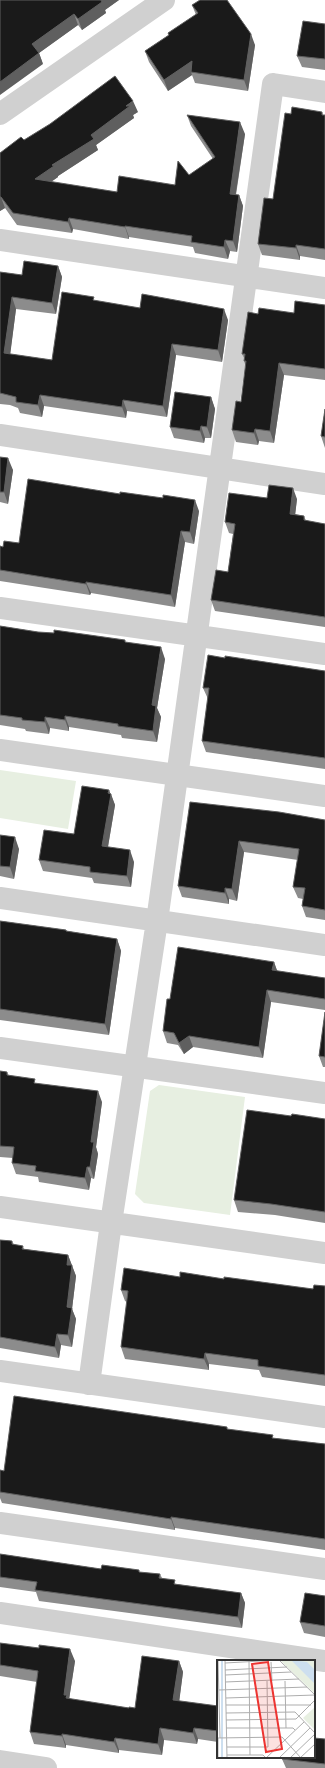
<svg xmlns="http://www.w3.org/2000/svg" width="325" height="1768" font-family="'Nunito Sans',sans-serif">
	<rect width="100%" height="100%" fill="#fff"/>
	<path fill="#e7efe1" d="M0,770L76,781L68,829L0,818Z
		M159,1085L245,1097L230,1215L144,1203L135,1194L150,1091Z"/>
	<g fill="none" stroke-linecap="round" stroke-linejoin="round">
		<path stroke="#d0d0d0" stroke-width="22" d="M0,114L164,0
			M0,240L325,288
			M0,435L325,484
			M0,608L325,654
			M0,750L325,796
			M0,898L325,945
			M0,1048L325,1093
			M0,1207L325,1253
			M0,1371L325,1417
			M89,1384L111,1223L157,921L273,84L325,92
			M0,1523L325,1569
			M0,1613L325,1661
			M0,1761L46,1768"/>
	</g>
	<path fill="#8c8c8c" d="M0,0H119L105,10L106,13L82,30L78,25L39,53L43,64Z
		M192,5L255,45L248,91L195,83L192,75L168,91L149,62L145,51L169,35L168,33L196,15Z
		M325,24V70L302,67L297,56Z
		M138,112L133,115L134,118L96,145L98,150L58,176V177L51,182L117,192L175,185L213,159L191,126L187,115L245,134L236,195H239L243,206L237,252L230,251L228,259L195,253L193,247L129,237V239L73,229L72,233L17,225L5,208L0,211V153L24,140Z
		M322,112L323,115H325V260L300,256V260L262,255L258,244L273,199L291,114Z
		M58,266L62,277L56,314L16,309L10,354L52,360L95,301L140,308L228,320L222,362L176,355L167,417L127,411L126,418L44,406L42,417L20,413L18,408L10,405L0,404V272L22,275Z
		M325,305V380L284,375L274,443L259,441L258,445L236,442L232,430L241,402L246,367L244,361V358L242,354L258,314L294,313Z
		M211,397L215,409L211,438H205L204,443L174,438L170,427Z
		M325,409V448L321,436Z
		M0,457L13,470L8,504L0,502Z
		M267,498L297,499L295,514L304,516L306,521L325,524V627L215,611L211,600L228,572L233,534L229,533L225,522Z
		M199,511L194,544L185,542L175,607L91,593L90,595L0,581V546L3,547L19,543Z
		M0,626L38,632L126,642L165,659L157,708L161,717L157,742L122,738L121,735L69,727V731L50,728L49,734L26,731L25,729L0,725Z
		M225,658L325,671V769L206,752L202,741L208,699L203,688Z
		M109,790L115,805L108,847L134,862L131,887L94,883L92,878L43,871L39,860L74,834Z
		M190,802L325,820V920L306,917L302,906L303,899L298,898L293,887L298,860L244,852L237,901L229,899V904L182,897L178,886Z
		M0,835L19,849L14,879L0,876Z
		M0,921L66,930L67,931L117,939L121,951L109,1035L0,1020Z
		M274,962L277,971L325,978V1010L271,1002L263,1058L193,1047L184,1054L178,1045L167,1043L163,1031L170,999Z
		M325,1012V1067H323L319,1056Z
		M0,1071L7,1072L9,1076L102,1102L96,1147L98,1154L94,1179L91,1178L89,1190L39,1182L38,1177L16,1174L12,1163L13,1158L0,1157Z
		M291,1116L325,1119V1223L275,1215L238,1212L234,1200Z
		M0,1240L12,1241L14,1245L23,1246L24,1249L68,1255L76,1276L72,1309L76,1319L72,1347L61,1345L59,1358L0,1348Z
		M180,1277L224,1279L313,1289L325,1286V1386L262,1377L259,1370L209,1364V1370L125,1359L121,1347L127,1302L125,1301L121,1290Z
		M228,1430L274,1438L325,1444V1550L175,1528V1530L2,1503L0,1498V1470L4,1471Z
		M0,1554L101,1569L160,1574L162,1578L176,1584L241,1593L245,1603L242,1628L39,1601L36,1592L0,1587Z
		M325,1596V1637L304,1633L300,1622Z
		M0,1643L75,1661L69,1699L129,1708H135L179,1661L183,1672L179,1701L218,1706V1742L198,1739L197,1744L164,1740L162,1755L119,1750V1753L66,1745V1748L34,1744L30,1732L37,1682L0,1676Z
		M325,1739V1768H286L282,1759Z"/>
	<path fill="#5f5f5f" d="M101,0H119L105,10L106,13L82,30L78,19Z
		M74,14L78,25L39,53L43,64L0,95V82L32,44Z
		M251,34L255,45L248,91L244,80Z
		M192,61L191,72L192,75L168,91L164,80Z
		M133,101L138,112L133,115L134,118L96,145L98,150L58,176V177L39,190L35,179L91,135L126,106Z
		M240,122L245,134L234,205L230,194Z
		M239,195L243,206L237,252L233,241Z
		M0,197H1L5,208L0,211Z
		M69,218L73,229L72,233L68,222Z
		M125,226L129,237V239L125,227Z
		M225,240L230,251L228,259L224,247Z
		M296,245L300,256V260L296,248Z
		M58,266L62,277L56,314L52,303Z
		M12,297L16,309L9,364L4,353Z
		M224,309L228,320L222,362L218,350Z
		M172,344L176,355L167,417L163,406Z
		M279,363L284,375L274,443L270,431Z
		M40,395L44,406L42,417L38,405Z
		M211,397L215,409L211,438L207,427Z
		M123,400L127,411L126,418L122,407Z
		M201,426L205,438L204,443L200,431Z
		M255,429L259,441L258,445L254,433Z
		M8,458L13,470L8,504L4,492Z
		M293,488L297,499L294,525L290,514Z
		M195,500L199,511L194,544L190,532Z
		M181,531L185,542L175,607L171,595Z
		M86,582L91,593L90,595L86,584Z
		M161,647L165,659L157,708L161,717L157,742L153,731L152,705Z
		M65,716L69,727V731L65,720Z
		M45,717L50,728L49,734L45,722Z
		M109,790L111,796V794L115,805L106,858L102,846Z
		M15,837L19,849L14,879L10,867Z
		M239,841L244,852L237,901L232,889Z
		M130,850L134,862L131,887L127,876Z
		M225,888L229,899V904L225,893Z
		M117,939L121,951L109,1035L105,1024Z
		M274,962L278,973L272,970Z
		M267,990L271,1002L263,1058L259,1047Z
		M189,1036L193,1047L184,1054L179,1043Z
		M98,1091L102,1102L96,1147L98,1154L94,1179L90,1167L91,1142Z
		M87,1167L91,1178L89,1190L85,1178Z
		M68,1255L76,1276L72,1309L76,1319L72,1347L68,1335L67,1265Z
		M57,1334L61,1345L59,1358L55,1347Z
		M205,1353L209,1364V1370L204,1359Z
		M171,1517L175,1528V1530L171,1519Z
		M241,1593L245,1603L242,1628L238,1617Z
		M70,1649L75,1661L69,1700L71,1706L64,1695Z
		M179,1661L183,1672L178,1711L173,1700Z
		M160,1728L164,1740L162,1755L158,1744Z
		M194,1728L198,1739L197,1744L193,1733Z
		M62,1734L66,1745V1748L62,1736Z
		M115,1738L119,1750V1753L114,1742Z"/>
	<path fill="#1a1a1a" stroke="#5f5f5f" d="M0,0H101L102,2L78,19L74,14L32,44L39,53L0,82Z
		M200,0H227L251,34L244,80L191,72L192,61L164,80L145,51L169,35L168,33L198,13L192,5Z
		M303,21L325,24V59L297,56Z
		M115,76L133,101L126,106H130L91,135L94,139L52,165L54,166L35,179L117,192L119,176L175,185L178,161L189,175L215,157L187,115L240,122L230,194L239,195L233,241L225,240L224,247L191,242L192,236L125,226V227L69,218L68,222L13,213L1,197H0V153L21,137L24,140L50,124Z
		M292,107L322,112V115H325V249L296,245V248L258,244L264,198L273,199L285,113L291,114Z
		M24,261L58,266L52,303L12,297L4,353L52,360L62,292L94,297L93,300L140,308L142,294L224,309L218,350L172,344L163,406L123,400L122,407L40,395L38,405L16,402V397L0,393V272L22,275Z
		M295,301L325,305V369L279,363L270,431L255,429L254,433L232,430L236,401L241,402L246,361H244L245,354H242L248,312L258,314L259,308L294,313Z
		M175,392L211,397L207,427L201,426L200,431L170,427Z
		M325,409V437L321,436Z
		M0,457L8,458L4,492H0Z
		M28,479L120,494V492L163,498V495L195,500L190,532L181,531L171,595L86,582V584L0,570V546L3,547L4,541L19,543Z
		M269,485L293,488L290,514L304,516V520L325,524V617L211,600L216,570L228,572L235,524L225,522L229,493L267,498Z
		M0,626L38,632L54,633V630L125,640V642L161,647L152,705L156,706L153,731L118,726V724L65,716V720L45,717V722L22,720V718L0,715Z
		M208,655L225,658V656L325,671V758L202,741L209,688H203Z
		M82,786L109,790L108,793L111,794L102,846L130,850L127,876L90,872V867L39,860L44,830L74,834Z
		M190,802L279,812L325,820V910L302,906L305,888L293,887L299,849L239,841L232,889L225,888V893L178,886Z
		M0,835L15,837L10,867L0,866Z
		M0,921L66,930V931L117,939L105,1024L0,1009Z
		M178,947L274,962L272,970L325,978V999L267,990L259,1047L189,1036L179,1043L174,1033L163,1031L167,999H170Z
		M325,1012V1057L319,1056Z
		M0,1071L7,1072V1075L35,1079L34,1083L98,1091L91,1142H94L90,1167H87L85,1178L35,1171L36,1166L12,1163L14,1147L0,1146Z
		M247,1110L291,1116L292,1114L325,1119V1212L271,1204L234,1200Z
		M0,1240L12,1241V1244L23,1246L22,1249L68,1255L67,1265H72L67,1307L72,1308L68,1335L57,1334L55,1347L0,1337Z
		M124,1268L180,1277V1272L224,1279V1277L313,1289L314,1285L325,1286V1375L258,1366V1360L205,1353L204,1359L121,1347L128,1291L121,1290Z
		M14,1396L227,1427V1429L273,1435L272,1438L325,1444V1539L171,1517V1519L0,1492V1470L4,1471Z
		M0,1554L101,1569L102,1565L139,1570V1572L160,1574L159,1578L175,1580L174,1584L241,1593L238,1617L35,1590L37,1582L0,1577Z
		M305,1593L325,1596V1626L300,1622Z
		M0,1643L39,1648V1645L70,1649L64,1695H67L66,1698L129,1708V1707L135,1708L142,1656L179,1661L173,1700L218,1706V1731L194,1728L193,1733L160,1728L158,1744L115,1738L114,1742L62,1734V1736L30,1732L38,1671L0,1665Z
		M314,1738L325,1739V1764L282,1759V1757H314Z"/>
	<g transform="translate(217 1660)">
		<rect width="98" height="98" fill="#fff"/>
		<path d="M63,0H98V34ZM98,47V67L97,69L86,58Z" fill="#e7efe1"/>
		<path d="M74,0L90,2L98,10V24Z" fill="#cddfef"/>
		<path fill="none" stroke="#cddfef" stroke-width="2" d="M5,0V98"/>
		<path fill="none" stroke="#adadad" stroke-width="1" d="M1,0L3,78M8,0L10,98M32,0L33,95M62,0L98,35M54,2L55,21M8,3L62,0M8,10L70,7M8,15L74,12M68,21L69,68M8,22L82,19M2,30L90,27M9,38L98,35M9,45H94M9,53L78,52L98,73M9,60L79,59L98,40M9,68H76L78,70M0,78L65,77L84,98M1,78V98M10,87H51L50,21M10,95H46L49,98M49,98L87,62M62,98L93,68M73,98L98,74M83,98L98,84"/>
		<path fill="#ed3431" fill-opacity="0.15" stroke="#ed3431" stroke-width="2" d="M51,2L65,89L49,92L35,4Z"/>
		<rect width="98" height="98" fill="none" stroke="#333" stroke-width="2"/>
	</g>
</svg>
